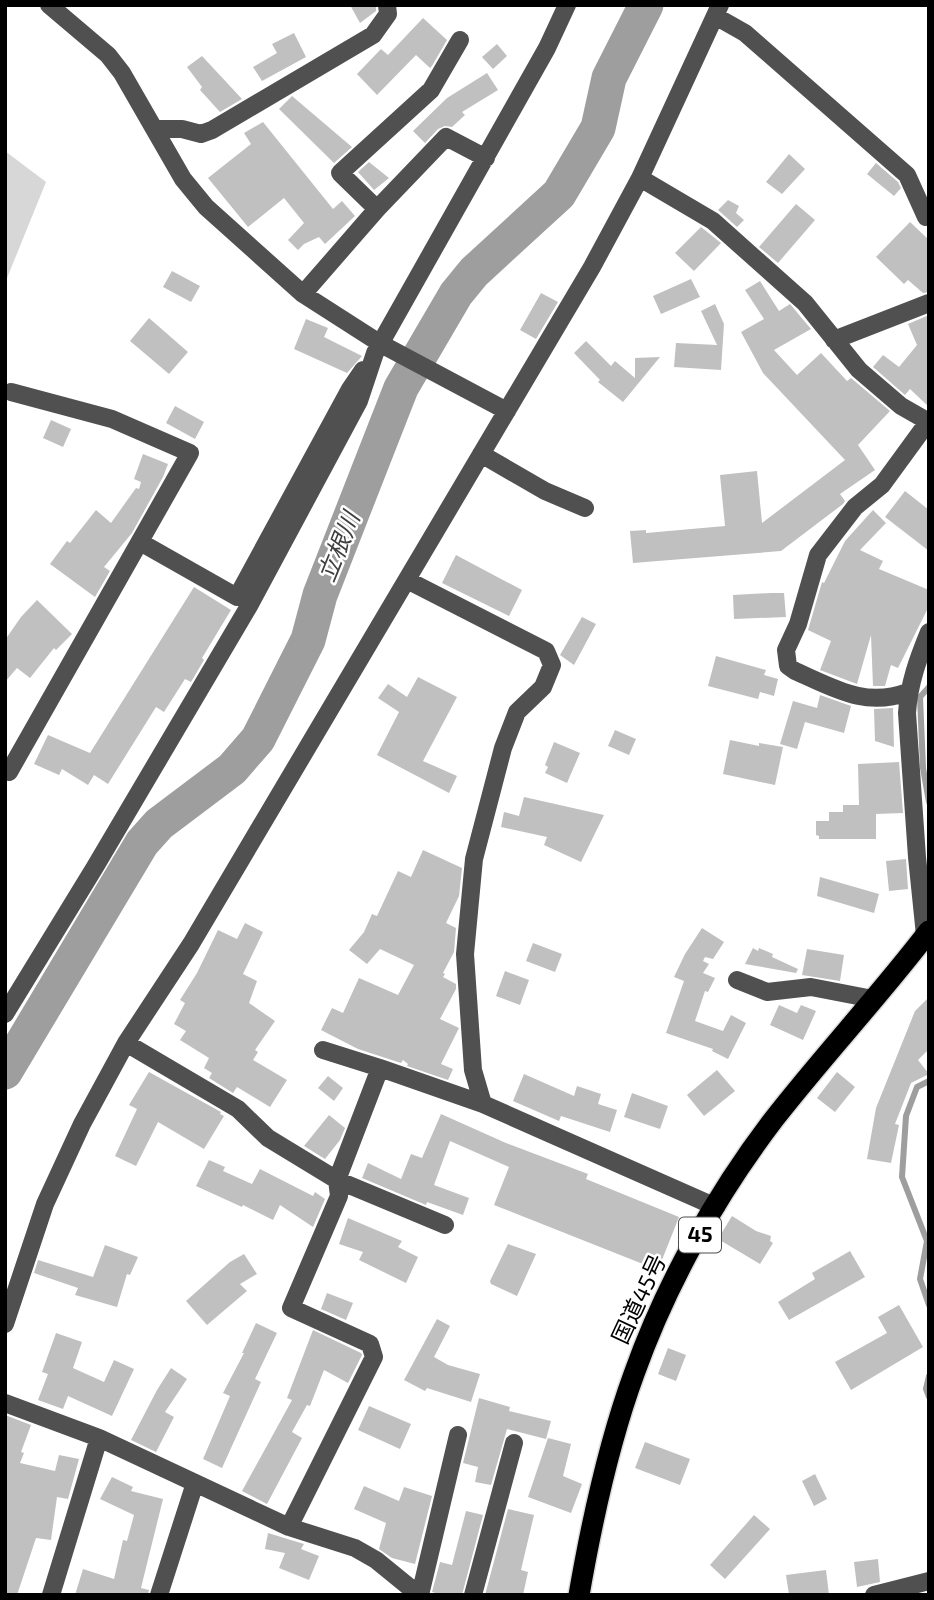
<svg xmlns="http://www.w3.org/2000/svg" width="934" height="1600" font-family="'Exo 2','Noto Sans JP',sans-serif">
	<rect width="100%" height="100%" fill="#fff"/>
	<path fill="#d7d7d7" d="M5,151L46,182L5,283Z"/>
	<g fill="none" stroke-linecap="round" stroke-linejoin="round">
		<path stroke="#9e9e9e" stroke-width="6" d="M929,687L920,697L923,768L929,802
			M929,1081L917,1087L906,1116L902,1177L927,1241L920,1279L929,1305
			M929,1376L926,1389L929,1397"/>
		<path stroke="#9e9e9e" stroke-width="35" d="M5,1072L142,843L159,824L232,769L258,739L308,640L320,595L401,388L456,294L474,272L559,194L598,128L609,78L646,5"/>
	</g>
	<path fill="#c0c0c0" d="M350,5H376V11L360,23Z
		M423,18L447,40L432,66L430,68L416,55L377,95L357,74L381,49L388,55Z
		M294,33L306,57L262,81L253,67L277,53L272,44Z
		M497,44L507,56L493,69L482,57Z
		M202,56L242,99L220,112L200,90L202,87L187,67Z
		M487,73L498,90L462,112L465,115L452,127L445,126L438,129L425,143L413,131L447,98Z
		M292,96L352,147L334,163L279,109Z
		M263,122L333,209L342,201L355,216L325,244L319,237L304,244L298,250L288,240L304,223L284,198L248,227L208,178L251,144L244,133Z
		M789,154L805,169L782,194L766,182Z
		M369,162L389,178L374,190L358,172Z
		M876,163L898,182L901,188L894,196L867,174Z
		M728,200L739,206L736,213L744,220L737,227L718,210Z
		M796,204L815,220L778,263L759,247Z
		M910,222L929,240V292L923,293L908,280L904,284L876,257Z
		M701,227L721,243L694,271L675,253Z
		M172,271L200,286L191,302L163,287Z
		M691,279L700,297L661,314L653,296Z
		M760,281L779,311L790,304L811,329L774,350L797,375L821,353L847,381L851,378L890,411L858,445L875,470L840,494L845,501L843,504L781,551L633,563L630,531L646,530V533L725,526L720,475L757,471L762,523L845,460L763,373L741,332L764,319L745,290Z
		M541,293L558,302L536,339L520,330Z
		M715,304L724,324L721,370L674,367L676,343L717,345L701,311Z
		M929,315V407L910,389L905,395L873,367L883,355L899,367L917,345L908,324Z
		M149,318L188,352L169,374L130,341Z
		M306,319L328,328L324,337L362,356L347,373L294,349Z
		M586,341L611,366L615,361L635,378V358L660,357L623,402L598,382L600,380L574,353Z
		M175,406L204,422L195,439L166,423Z
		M51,420L71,429L63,447L43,438Z
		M143,454L168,464L163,477L132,533L104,567L110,571L95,597L50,564L67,541L70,543L96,510L111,523L136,488L139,489L141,482L134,479Z
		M905,491L929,510V551L885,517Z
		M873,510L886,523L860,550L883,561L879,569L929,590V606L898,668L891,665L885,686H873L871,635L857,684L820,670L831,641L808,630L822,582L824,583L845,541Z
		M456,555L522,590L509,616L442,583Z
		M194,587L231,610L202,658L204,660L191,682L185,679L164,712L156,707L108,784L94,775L88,785L62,769L59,775L34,764L48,735L90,753Z
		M771,593H784L786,617L734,619L733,595Z
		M37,600L72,634L56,650L54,648L30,678L17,668L5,682V640L21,617Z
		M582,617L596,624L574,665L560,655Z
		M716,656L766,670L764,675L778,679L774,696L760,692L758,699L708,686Z
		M418,677L457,697L423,761L457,776L449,793L377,755L399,712L378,698L388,684L407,697Z
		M820,695L851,706L844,733L805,722L797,749L780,744L793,701L817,708Z
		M893,708L894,747L875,741L874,709Z
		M615,730L636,739L629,755L608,746Z
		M730,740L759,746V743L783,747L775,785L723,774Z
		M554,742L580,753L567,783L545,773L548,767L545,765Z
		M899,762L903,813L876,814V839H819V836L816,835V821H829V812H843V805H859L858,764Z
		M524,797L604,815L581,862L544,845L547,837L501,827L504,812L519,816Z
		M423,850L462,868L459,896L446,923L456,928L454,952L443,973L445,974L443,977L456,984V989L440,1019L459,1028L441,1064L453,1069L448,1080L407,1066L408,1064L403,1060L401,1063L358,1049L321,1030L332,1008L343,1013L359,978L398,995L414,965L380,949L367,964L349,950L364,932L372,914L377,916L398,871L411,877Z
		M906,859L908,889L889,891L886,861Z
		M820,877L879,894L874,913L817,896Z
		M245,923L263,932L243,974L257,981L249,1003L275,1021L255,1050L258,1052L253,1060L287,1080L270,1107L237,1087L233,1093L209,1078L212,1073L204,1068L209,1058L180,1040L186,1031L174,1024L185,1003L180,1000L197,973L218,930L237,939Z
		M702,928L724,942L713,959L705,957L703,961L709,964L703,973L715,978L708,992L705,991L695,1021L723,1031L731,1015L746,1023L728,1059L712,1051L713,1049L666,1033L684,981L674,977L685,954Z
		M533,943L562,954L555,972L526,961Z
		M753,948L758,951L759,948L773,954L772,957L798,969L796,973L745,964Z
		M807,949L844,955L840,981L802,975Z
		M505,971L529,980L520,1005L496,996Z
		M929,997V1049L918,1060L929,1074L911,1083L895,1124L899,1125L891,1163L867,1159L876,1108L915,1011Z
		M779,1005L797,1013L801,1005L816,1011L803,1040L770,1025Z
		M717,1070L735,1091L704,1116L687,1095Z
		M149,1072L221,1112L220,1114L224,1116L204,1149L158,1122L136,1166L115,1156L137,1109L129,1105Z
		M837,1072L855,1087L835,1112L817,1098Z
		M524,1074L574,1096L577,1086L601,1094L598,1104L617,1110L610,1132L561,1116L559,1121L513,1101Z
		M328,1076L343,1088L334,1101L318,1088Z
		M632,1093L668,1106L660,1129L624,1117Z
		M441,1114L506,1143L588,1174L586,1179L679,1217L658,1270L494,1205L509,1167L450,1141L434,1185L469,1198L463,1215L427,1202L426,1205L362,1178L368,1163L401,1179L411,1154L422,1158Z
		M329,1115L345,1128L340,1140L325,1159L304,1146Z
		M209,1160L225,1167L223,1171L252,1184L260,1169L313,1196L315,1192L325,1199L313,1227L280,1205L273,1220L243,1205L242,1207L196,1186Z
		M732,1216L756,1231L771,1236L770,1241L773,1243L760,1264L718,1239Z
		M348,1218L402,1241L398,1247L418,1257L406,1283L359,1260L363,1252L339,1244Z
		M508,1244L536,1254L517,1296L491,1284L490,1281Z
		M105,1245L138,1257L130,1275L127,1274L117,1307L75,1295L78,1288L34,1273L38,1260L93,1277Z
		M850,1251L865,1277L789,1320L778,1302L815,1279L812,1273Z
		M244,1254L257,1274L240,1284L247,1291L207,1325L186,1301L230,1262Z
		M327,1293L353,1303L346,1320L321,1309Z
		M899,1305L923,1347L851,1390L835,1362L887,1333L878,1317Z
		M437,1319L450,1326L434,1357L448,1365L480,1374L471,1402L427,1388L425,1391L404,1380Z
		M256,1323L277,1333L255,1379L261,1382L222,1468L203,1459L230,1396L223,1393L244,1353H242Z
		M313,1330L361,1353L362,1355L348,1383L324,1370L310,1406L307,1405L292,1432L302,1438L267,1504L242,1491L292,1400L287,1398Z
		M56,1333L82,1342L73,1368L104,1382L114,1360L134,1369L112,1416L68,1396L63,1409L38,1400L48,1374L42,1372Z
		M668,1348L686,1355L676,1381L658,1374Z
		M171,1368L187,1379L165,1412L174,1417L156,1452L131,1440L157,1390Z
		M479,1398L510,1407L509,1411L551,1421L546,1439L507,1429L491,1485L475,1482L478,1467L463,1463Z
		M369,1406L411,1424L400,1449L358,1430Z
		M5,1415L31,1425L21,1452L24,1453L20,1463L55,1471L59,1455L79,1459L68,1499L57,1497L51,1540L36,1538L17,1595H5Z
		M548,1438L571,1444L563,1476L582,1484L571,1513L528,1497Z
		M645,1442L690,1459L680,1485L635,1468Z
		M815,1474L827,1499L814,1506L802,1481Z
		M112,1477L133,1487L131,1491L163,1499L141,1588L149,1590L148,1595H75L83,1569L114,1579L123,1540L127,1541L134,1515L100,1499Z
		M364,1486L399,1501L404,1487L432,1496L415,1564L392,1558L379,1549L386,1523L354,1509Z
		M508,1509L534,1515L521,1570L528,1572L523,1595H485Z
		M466,1511L483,1515L462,1595H443L432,1592L440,1562L452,1565Z
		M754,1515L770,1529L725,1579L710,1565Z
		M268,1533L304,1544L301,1549L319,1556L309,1580L279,1568L285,1553L265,1549Z
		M878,1559L880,1582L857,1587L854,1562Z
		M826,1570L829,1595H789L786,1575Z"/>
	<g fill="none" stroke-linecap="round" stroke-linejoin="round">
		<defs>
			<path id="highway" d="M579,1595C592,1520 608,1445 634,1374C666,1284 716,1195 774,1119C824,1055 880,995 929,931"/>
		</defs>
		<use href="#highway" stroke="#dbdbdb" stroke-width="24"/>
		<path stroke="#505050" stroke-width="18" d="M49,5L108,55L122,73L183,179L206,207L303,294L381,344L507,411
			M715,16L745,33L907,175L926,217
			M156,129H182L201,134L212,130L373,35L388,14L387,5
			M640,178L713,221L805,303L859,370L901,406L929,422
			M377,209L446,137L486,158
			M303,294L377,209L340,173L431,90L460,40
			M834,340L929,303
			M481,454L545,491L585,508
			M140,542L237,597L350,389L363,370
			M407,580L546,651L552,665L543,687L517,712L503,748L474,859L465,954L473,1070L483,1104L716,1207
			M908,692C865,708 834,688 795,671L788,666L786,650L798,624L818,555L855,507L882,485L928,422
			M9,772L190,453L112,419L11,392
			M925,935L917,857L907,713C909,683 918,659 929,632
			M737,980L767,992L811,987L873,999
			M5,1014L95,867L249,606L359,401L375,353L547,48L567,5
			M126,1043L238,1109L268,1138L337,1180L445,1225
			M323,1050L380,1068
			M5,1324L45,1204L82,1124L126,1043L191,944L592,267L640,178L720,5
			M5,1403L99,1438L289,1527L355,1548L376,1560L419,1595
			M289,1527L374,1357L370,1344L291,1308L339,1196L337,1180L380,1068L483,1104
			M51,1595L99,1438
			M159,1595L195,1483
			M420,1595L458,1435
			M473,1595L514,1443
			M874,1595L929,1581"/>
		<use href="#highway" stroke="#000" stroke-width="21"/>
	</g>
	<g text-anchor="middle" stroke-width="5" stroke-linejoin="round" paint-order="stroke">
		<rect fill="#fff" stroke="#4c4c4c" stroke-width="2" x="679" y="1217.5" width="42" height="35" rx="5"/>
		<g font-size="21" font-weight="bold" fill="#000">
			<text x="700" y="1242">45</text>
		</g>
		<g font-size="23" fill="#000" stroke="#fff">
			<text transform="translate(639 1299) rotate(-65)" y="8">国道45号</text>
		</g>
		<g font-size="24" font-style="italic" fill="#3f3f3f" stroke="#fff">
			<text transform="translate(339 547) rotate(-68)" y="8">立根川</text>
		</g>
	</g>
	<rect width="934" height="1600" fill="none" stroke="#000000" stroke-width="14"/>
</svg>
